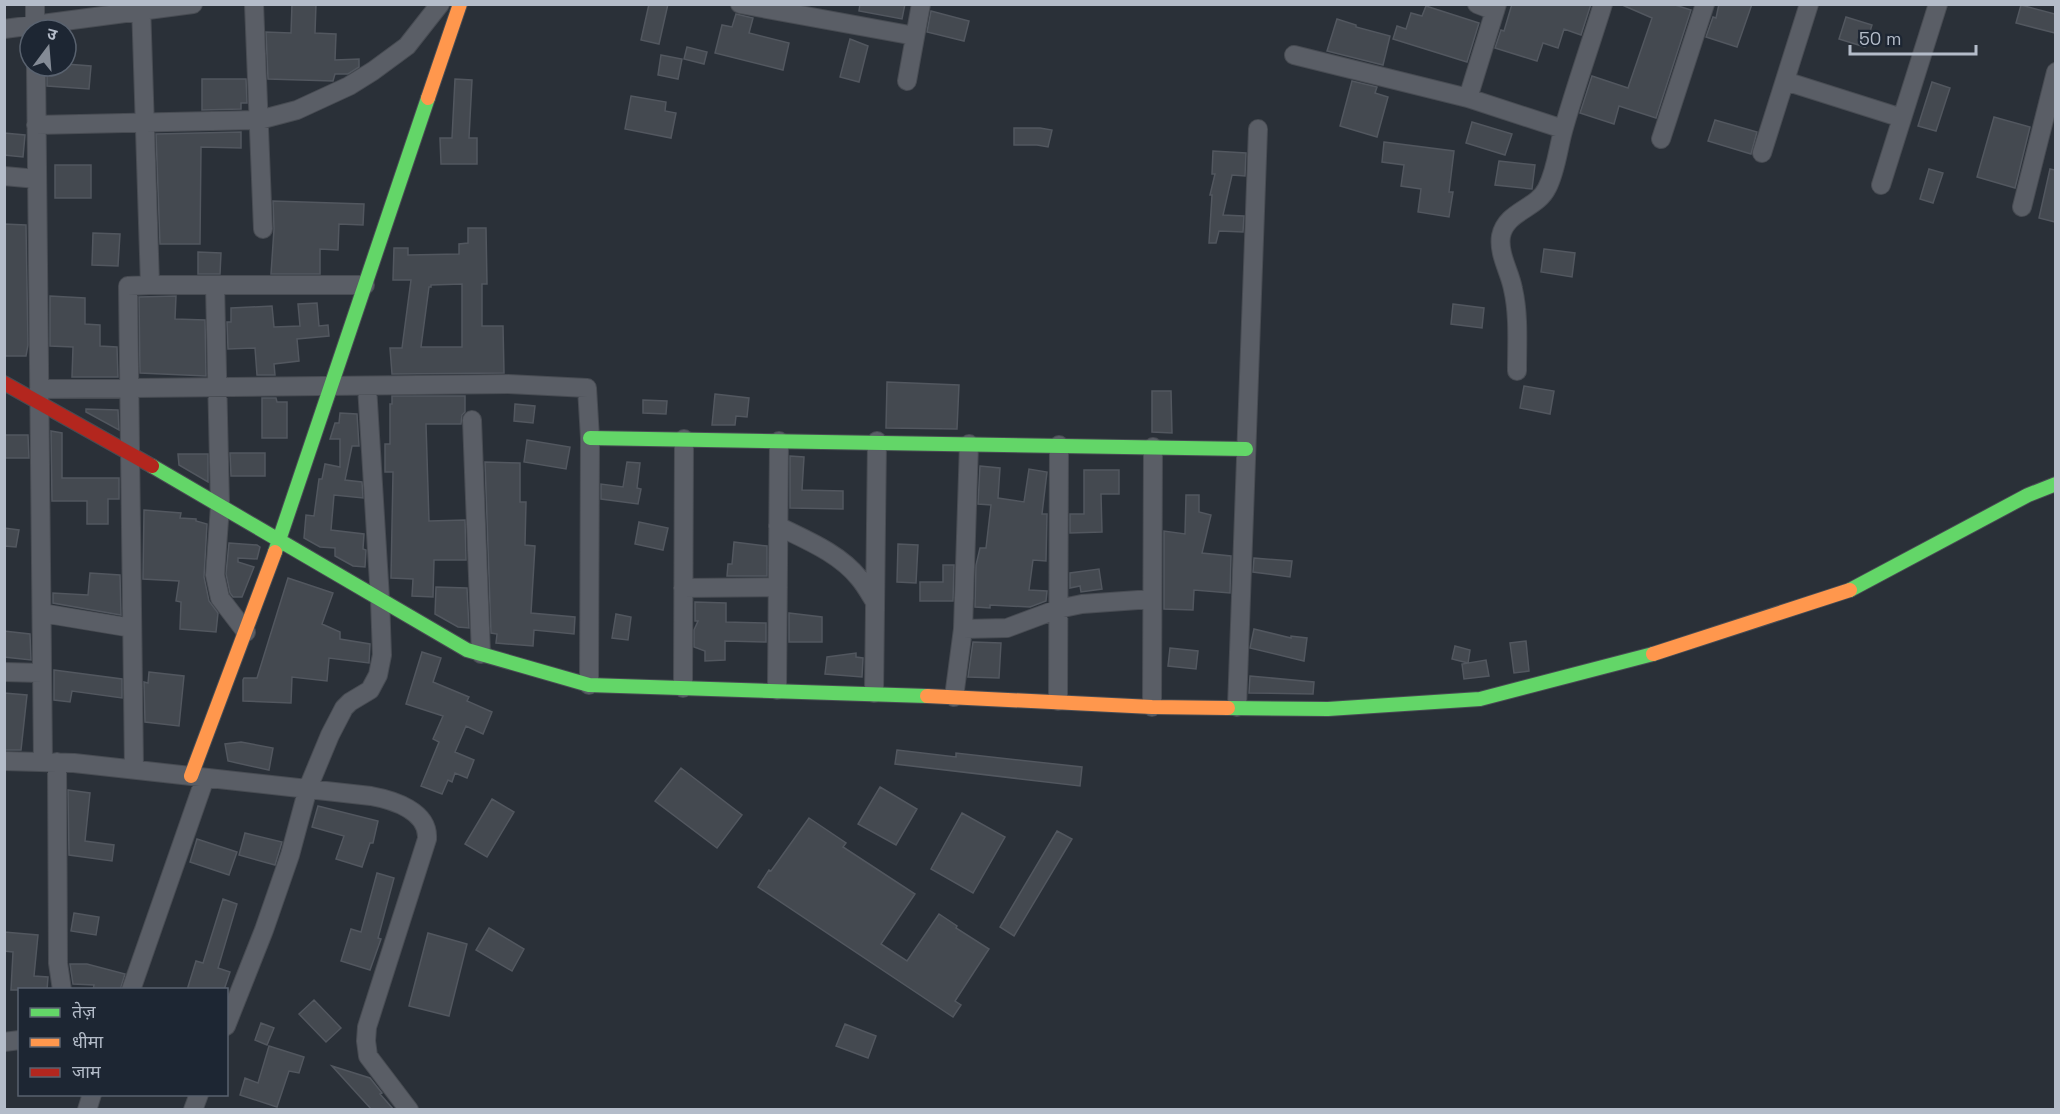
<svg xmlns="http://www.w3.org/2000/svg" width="2060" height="1114" font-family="'Space Grotesk','Noto Sans Devanagari',sans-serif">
	<rect width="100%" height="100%" fill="#2a3038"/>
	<path fill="#444950" stroke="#52575f" stroke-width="1.5" fill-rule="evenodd" d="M292,4H316L315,33L336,34L335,60L359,59V67L348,74H335L333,81L268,79L266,32L291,33Z
		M649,4H668L659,44L641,40Z
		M860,4H905L902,19L859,11Z
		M1512,4H1591L1581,35L1564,29L1558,48L1543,43L1537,61L1495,48L1501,30L1504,31Z
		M1620,4H1672L1691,10L1656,118L1619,106L1614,124L1580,113L1592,76L1628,88L1652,18Z
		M1719,4H1752L1737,47L1706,37L1713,17L1716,18Z
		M2021,5L2055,14V33L2016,23Z
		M1426,6L1479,23L1467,62L1393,39L1397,26L1406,29L1411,13L1422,16Z
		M931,11L969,21L964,41L927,32Z
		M736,14L753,18L749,33L789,43L783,70L715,53L722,25L732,27Z
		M1846,17L1872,25L1865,47L1839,39Z
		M1337,19L1356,25V27L1390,36L1383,65L1327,51Z
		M850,39L868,46L859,82L840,77Z
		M687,47L707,52L704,64L684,59Z
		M661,55L682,59L678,79L658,75Z
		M66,64L91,66L89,89L47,86V66H66Z
		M202,79H246L247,103H241V109L202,110Z
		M455,79L472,80L469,138H477V164H441L440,138H452Z
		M1352,81L1377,87L1375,93L1388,97L1377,137L1340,126Z
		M1932,82L1950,88L1936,131L1918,126Z
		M631,96L666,102L665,111L676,113L671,138L625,129Z
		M1994,117L2030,127L2015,188L1977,177Z
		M1715,120L1757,132L1751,154L1708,141Z
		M1472,122L1512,134L1505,155L1466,143Z
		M1014,128H1040L1052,130L1048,147L1037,145H1014Z
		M241,132V148L201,147L200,244H160L156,134Z
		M4,133L25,135L23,157L4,155Z
		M1384,142L1454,151L1449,192H1453L1449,217L1418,212L1421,189L1401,186L1404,165L1382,162Z
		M1213,151L1246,153L1245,176L1232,175L1223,215L1244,216L1243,232L1219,231L1216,243H1209L1212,195H1210L1215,174H1212Z
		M1499,161L1535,165L1532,189L1495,185Z
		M55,165H91V198H55Z
		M1929,169L1943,173L1933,203L1920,199Z
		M2050,169L2055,170V222L2039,218Z
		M273,201L364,204L363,225L339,224L338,250L320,249V274H271L274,229Z
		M4,224L26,225L28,345L26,356H4Z
		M468,228H486L487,284H482V326H503L504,373L392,374L390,348H402L411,280H393L394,248H408V255L459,254V244L468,243ZM462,284V347H421L429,287H431V285Z
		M93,233L120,234L118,266L92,265Z
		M1544,249L1575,253L1572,277L1541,272Z
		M198,252L221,253L220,274H198Z
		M50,296L85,298V324L100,325V346L117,347L118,377H72L73,347L50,346Z
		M176,296L175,319L205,320L206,376L140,373L139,297Z
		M317,303L319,326L328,325L329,336L297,339L299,361L274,364L275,375H257L255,348L228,349L227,322H231V308L272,306L274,327L300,326L298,304Z
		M1453,304L1484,308L1482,328L1451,324Z
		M887,382L959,385L957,429L886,428Z
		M1524,386L1554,391L1550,414L1520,408Z
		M1152,391H1171L1172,433L1152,432Z
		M715,394L749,398L747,417L736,416L735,425H712Z
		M392,396H465V412L462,415L461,424H426L429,521L465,520L466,560H434L433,597L412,596L413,579L391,578L393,472H385V444H390V404H392Z
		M262,398H276L277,402H287V438H262Z
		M643,400L667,401L666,414L643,413Z
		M515,404L535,406L533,423L514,421Z
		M86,409L118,410L119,430L86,412Z
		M340,413L357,414L359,446H352L345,480L362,482L363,498L334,495L331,530L364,534L363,549L366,550L365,567L353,566L335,556V548L320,547L304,538L306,515L314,516L319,479H322L325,464L340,467V439H330L335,423H339Z
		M51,431L62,433V478H119V499H108V524H87V501H52Z
		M4,435H28L29,458H4Z
		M527,440L570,447L566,469L524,462Z
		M230,453H265V476H231Z
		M178,454H208V482L179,465Z
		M790,456L804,457L802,490L843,491V509L790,508Z
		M485,462L520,463V502H526L525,545L535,546L531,613L575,617L574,634L534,630L533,646L496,643L497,634L491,633Z
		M627,462L640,463L637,488L641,489L638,504L601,499V484L623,487Z
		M980,466L1000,468L998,498L1024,502L1029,469L1047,472L1042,514H1047L1046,561L1033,560L1029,590L1047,591L1046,601L1030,607L990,605V608L975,607L976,565L980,548H986L991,505L978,504Z
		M1084,470H1119V494H1101L1102,532L1070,533V514H1084Z
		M1186,495H1199V512L1211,515L1202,553L1231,556L1230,593L1194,590L1193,610L1164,609V531L1185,534Z
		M144,510L181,513L180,518L196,519V521L207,524L204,577L209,601L218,613L216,632L180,629L181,602L176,601L179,581L143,579Z
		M639,522L668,528L663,550L635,544Z
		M4,528L19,530L16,547L4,546Z
		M734,542L767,546V576H727L728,564H732Z
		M229,543L257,545L260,547L257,559L238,558V562L254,567L242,597H233L230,593L226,574Z
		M898,544L918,545L916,583L897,582Z
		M1254,558L1292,561L1290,577L1253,572Z
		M943,565H954L953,601H920V582H943Z
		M1099,569L1102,589L1081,592L1080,586L1070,588V573Z
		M90,573L120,575L121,615L53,603V593L88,595Z
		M288,578L333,593L322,624L340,632V639L370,644L369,663L329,658L327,681L292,677L291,703L243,701V680L244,678H257Z
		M436,587L467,588L469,628L458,627L435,614Z
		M695,602L726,603V622L766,623V642L725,641V660L705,661V651L694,647V630L698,621H695Z
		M789,613L822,617V642H789Z
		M616,614L631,617L628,640L612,638Z
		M1254,629L1291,638V636L1307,638L1304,661L1250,648Z
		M4,631L30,634L31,660L4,657Z
		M1526,641L1529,671L1514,673L1510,643Z
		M973,642L1001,643L999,678L968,677Z
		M1455,646L1470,650L1468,663L1452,659Z
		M1170,648L1198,651L1196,669L1168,666Z
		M422,652L441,658L433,682L469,697L467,701L492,712L483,734L466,726L455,752L474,760L467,778L455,773L452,782L448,780L442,794L421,786L439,742L433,739L443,716L406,704Z
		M856,653V657L863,658L862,677L825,674L827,657Z
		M1486,660L1489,676L1464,679L1462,664Z
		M54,670L122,679V698L72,691L70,702L54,700Z
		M149,672L184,676L179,726L145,722L144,682L148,683Z
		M1250,676L1314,682L1313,694L1249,693Z
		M4,693L27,695L21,750H4Z
		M241,742L273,748L269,770L228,761L225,744Z
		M897,750L956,757V753L1082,767L1080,786L895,764Z
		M681,768L742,815L717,848L655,801Z
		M880,787L917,809L896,845L858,824Z
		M68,790L90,793L85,841L114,845L112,861L69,855Z
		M492,799L514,812L487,857L465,844Z
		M318,806L378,821L373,843H370L362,867L336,859L344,836L312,827Z
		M962,813L1005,837L973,893L931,869Z
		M809,818L846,843L843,847L915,894L881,944L907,961L939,914L957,926L956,928L989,949L955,1001L961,1005L953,1017L758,887L769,870L771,871Z
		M1057,831L1072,839L1014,936L1000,927Z
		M245,833L282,842L275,865L239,855Z
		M197,839L237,852L229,875L190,862Z
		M377,873L394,878L378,938L381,939L370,970L341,961L351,929L361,932Z
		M223,899L237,904L218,968L230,972L224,990H187L196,961L203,963Z
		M74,913L99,917L96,935L71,931Z
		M489,928L524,949L512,971L476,950Z
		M4,932L38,935L34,976L48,977L47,990H11L13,952L4,951Z
		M428,933L467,944L449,1016L409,1006Z
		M70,964H87L125,974L120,990H93L94,985L73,984Z
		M314,1000L341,1028L326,1042L299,1014Z
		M261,1023L274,1028L267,1045L255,1040Z
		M845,1024L876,1036L868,1058L836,1046Z
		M269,1046L304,1057L299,1073L289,1071L277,1107L240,1095L245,1078L258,1083Z
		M332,1066L370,1078L382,1093L380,1094L394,1110H372Z"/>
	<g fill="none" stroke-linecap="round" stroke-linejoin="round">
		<defs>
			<path id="street" d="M35,4V30
				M254,4L263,229
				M740,4L915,36
				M1477,4L1495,11
				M4,29L193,4
				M1294,55L1468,98L1563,129
				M36,66L43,762
				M907,81L921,4
				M1785,81L1902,118
				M1468,98L1497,4
				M36,125L259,120L297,110L349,86L373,71L407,46L440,4
				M1661,139L1705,4
				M1762,153L1809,4
				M4,176L37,179
				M1881,185L1938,4
				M2022,207L2056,72
				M150,285H365
				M215,285L220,506L215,575L220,598L246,632
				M1517,371C1517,344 1519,315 1513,289C1510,272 1498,254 1501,236C1506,211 1537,209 1547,188C1556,171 1558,149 1563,131C1575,88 1590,46 1603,4
				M39,389L508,384L587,388L590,438L589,685
				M472,420L481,654
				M778,526C806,540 839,553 859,578C865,585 870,594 875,602
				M683,588L778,587
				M42,613L132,628
				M963,629L1007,628L1058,609L1082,604L1152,599
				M4,672L42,673
				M683,688L684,439
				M777,690L779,441
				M874,693L877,441
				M954,697L963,629L969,444
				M1058,701L1059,445
				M1152,707L1153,447
				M1237,707L1258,129
				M4,761L74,763L371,796C393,800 429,811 427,839L367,1027L366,1041L368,1056L409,1110
				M57,762L58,963L62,990
				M134,769L128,286L150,285L141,4
				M131,990L205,778
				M226,1026L264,930L290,855L308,788L330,735L344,708L350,702L370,690L378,675L382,655L380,599L367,386
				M4,1042L20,1040
				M87,1110L92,1094
				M193,1110L199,1094"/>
			<path id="fast" d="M590,438L1246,449
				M152,466L467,650L589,685L927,696
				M275,552L428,98
				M1850,590L2028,495L2056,484
				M1228,708L1328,709L1480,699L1653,654"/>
			<path id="slow" d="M428,98L460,4
				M1653,654L1850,590
				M927,696L1152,707L1228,708
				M191,776L275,552"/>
			<path id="jam" d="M4,383L152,466"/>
		</defs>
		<use href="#street" stroke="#484c53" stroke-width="20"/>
		<use href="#fast" stroke="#484c53" stroke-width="16"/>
		<use href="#slow" stroke="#484c53" stroke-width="16"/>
		<use href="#jam" stroke="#484c53" stroke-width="16"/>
		<use href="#street" stroke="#5a5e66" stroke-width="18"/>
		<use href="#fast" stroke="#63d668" stroke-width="14"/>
		<use href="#slow" stroke="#ff974d" stroke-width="14"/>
		<use href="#jam" stroke="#b3261e" stroke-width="14"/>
	</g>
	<rect width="2060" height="1114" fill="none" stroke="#b4bcc9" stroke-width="12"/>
	<rect x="18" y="988" width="210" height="108" fill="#1d2633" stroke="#59626f" stroke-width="1.5"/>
	<rect x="30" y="1008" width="30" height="9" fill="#63d668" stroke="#59626f" stroke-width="1.5"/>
	<text x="72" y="1018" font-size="18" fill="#b4bcc9">तेज़</text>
	<rect x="30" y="1038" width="30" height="9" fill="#ff974d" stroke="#59626f" stroke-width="1.5"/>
	<text x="72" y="1048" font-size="18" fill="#b4bcc9">धीमा</text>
	<rect x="30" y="1068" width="30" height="9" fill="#b3261e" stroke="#59626f" stroke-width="1.5"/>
	<text x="72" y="1078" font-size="18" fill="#b4bcc9">जाम</text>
	<g transform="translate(48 48) rotate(16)"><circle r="28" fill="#1d2633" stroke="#59626f" stroke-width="1.5"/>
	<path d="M0-4.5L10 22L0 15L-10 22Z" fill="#848b96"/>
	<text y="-9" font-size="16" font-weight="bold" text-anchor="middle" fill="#b4bcc9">उ</text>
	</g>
	<path d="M1850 45v9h126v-9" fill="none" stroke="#b4bcc9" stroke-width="3"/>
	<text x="1859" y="45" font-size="18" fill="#b4bcc9" stroke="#1d2633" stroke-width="4.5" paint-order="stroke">50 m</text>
</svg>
